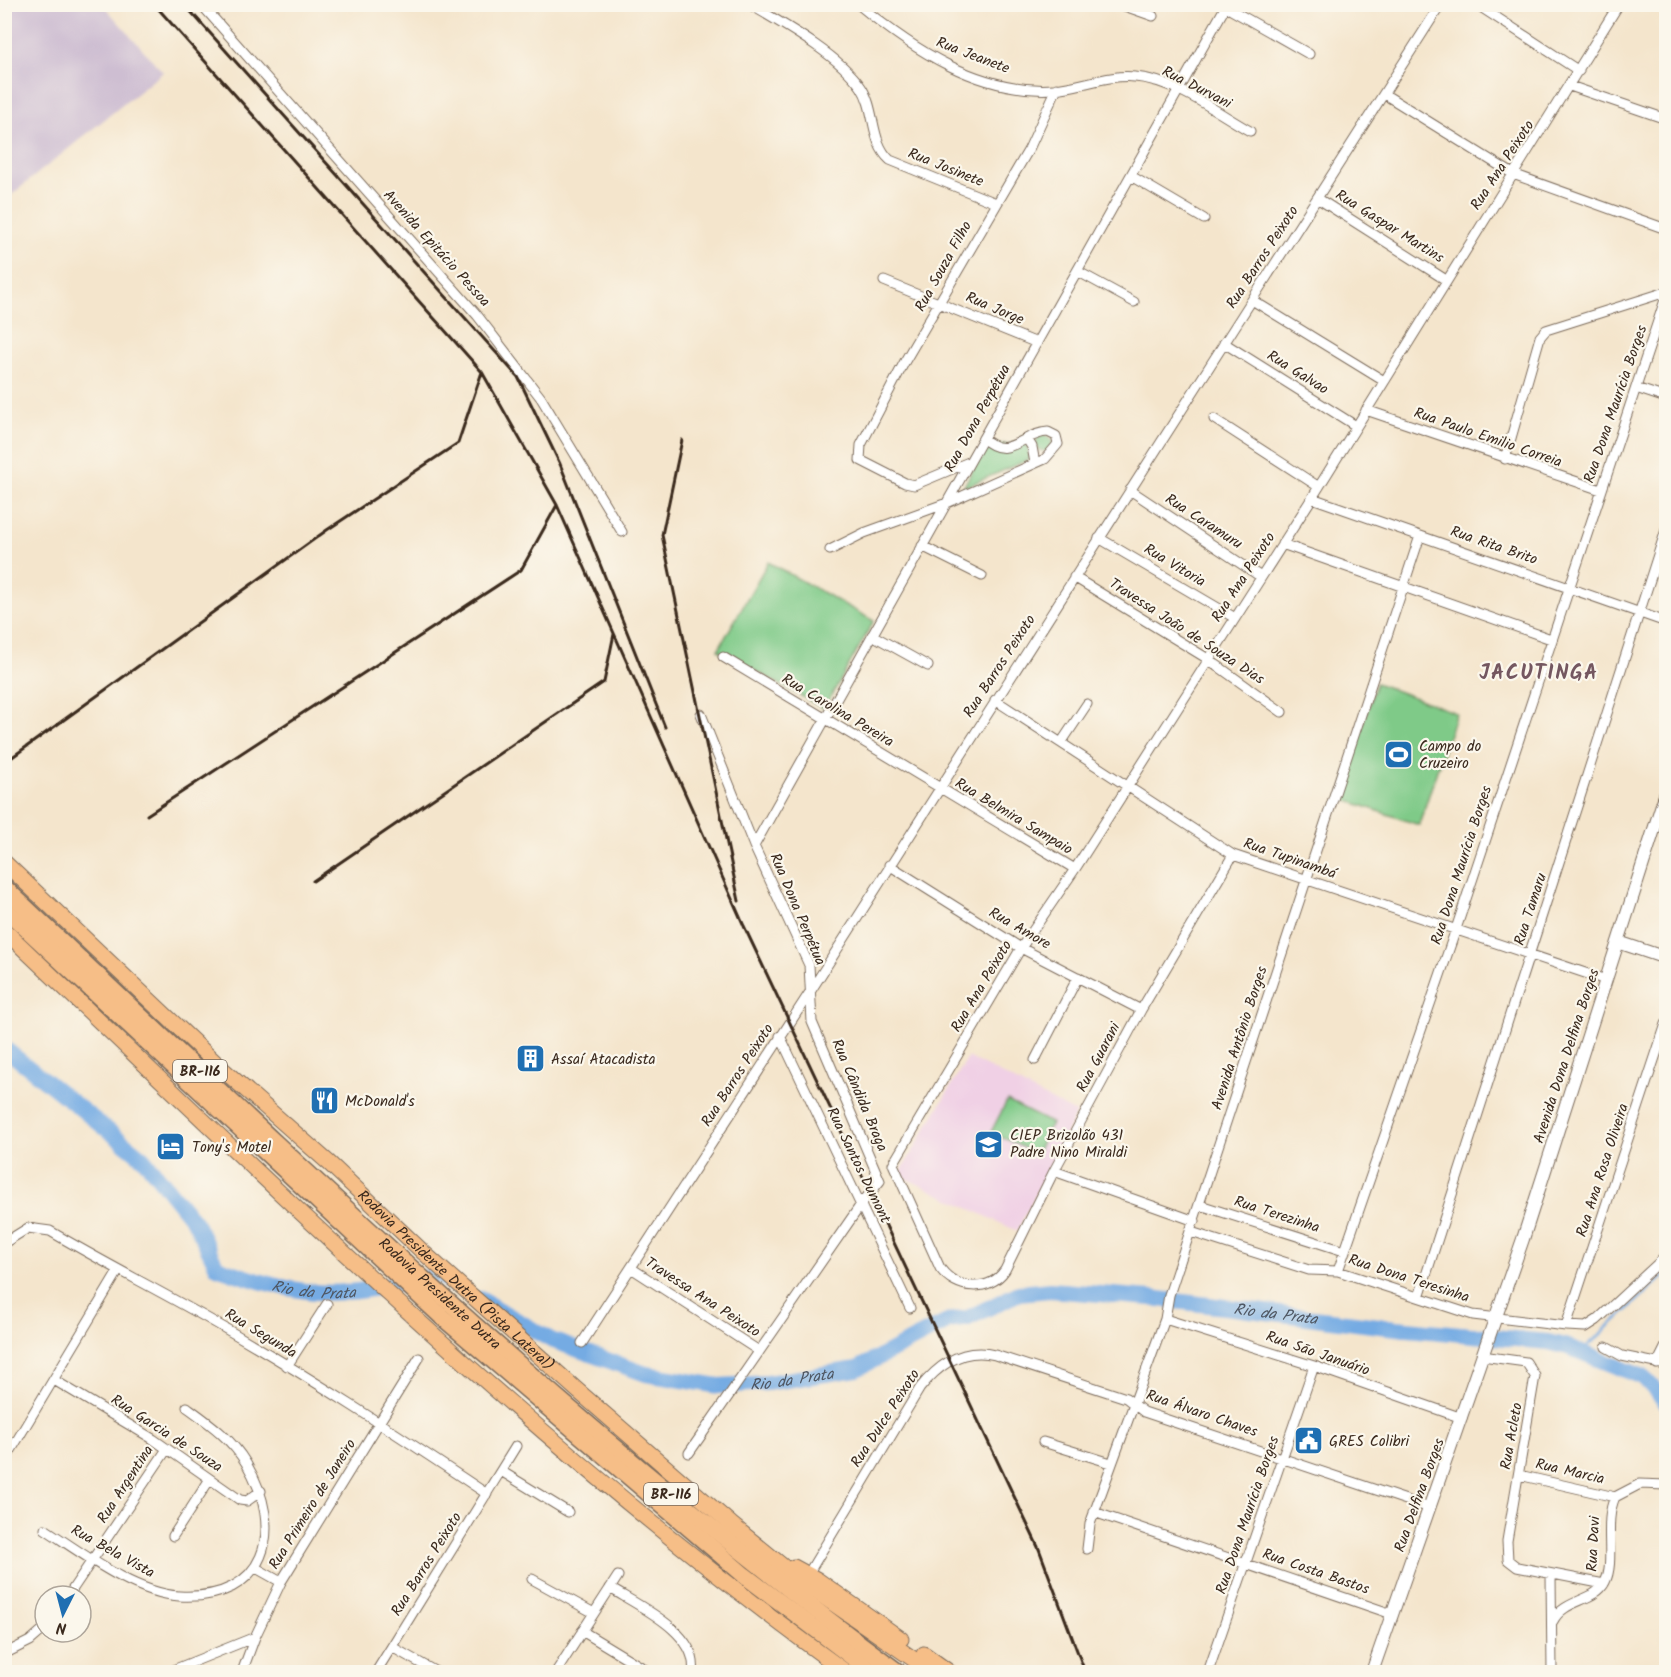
<svg xmlns="http://www.w3.org/2000/svg" width="1671" height="1677" font-family="Kalam,sans-serif">
	<rect width="100%" height="100%" fill="#fbf7ec"/>
	<filter id="ink" filterUnits="userSpaceOnUse"><feTurbulence type="fractalNoise" baseFrequency=".0167" numOctaves="2"/><feDisplacementMap in="SourceGraphic" scale="12" xChannelSelector="R" yChannelSelector="G"/><feConvolveMatrix kernelMatrix="1 2 1 2 8 2 1 2 1" color-interpolation-filters="sRGB"/></filter>
	<filter id="wash" filterUnits="userSpaceOnUse"><feTurbulence type="fractalNoise" baseFrequency=".008" numOctaves="4" result="noise"/><feDisplacementMap in="SourceGraphic" scale="24" xChannelSelector="R" yChannelSelector="G"/><feGaussianBlur stdDeviation="1.35" result="paint"/><feColorMatrix in="noise" values="0 0 0 0 0 0 0 0 0 0 0 0 0 0 0 0 0 1.4 0 .05"/><feComposite in="paint" operator="in"/></filter>
	<g filter="url(#wash)">
		<rect width="100%" height="100%" fill="#f4e5cc"/>
		<path fill="#f0d0e5" d="M968,1057L1076,1113L1017,1231L899,1175Z"/>
		<path fill="#cebed2" d="M5,4L103,5L163,72L5,200Z"/>
		<path fill="#7fca88" stroke="#5d7a53" stroke-width="1.5" d="M1036 443a8 8 0 1 1 16 0a8 8 0 1 1-16 0Z
			M986,444H1027L1030,459L963,488Z
			M768,562L874,621L824,709L718,650Z
			M1376,683L1456,713L1419,825L1340,798Z
			M1007,1101L1051,1123L1036,1154L991,1132Z"/>
		<g fill="none" stroke-linecap="round" stroke-linejoin="round">
			<path stroke="#74abe3" stroke-width="3" d="M1581,1352L1666,1274"/>
			<g stroke="#74abe3" stroke-width="16">
				<path id="s1" d="M4,1048L143,1158L196,1224L217,1267C249,1279 281,1289 315,1292C356,1296 399,1283 438,1275L455,1285"/>
				<path id="s2" d="M480,1299L551,1340L646,1374L719,1386L767,1383L857,1369L949,1321L968,1318L1019,1293L1050,1290L1151,1298L1396,1328L1548,1342L1568,1347L1643,1377L1666,1402"/>
			</g>
		</g>
	</g>
	<g filter="url(#ink)">
		<g fill="none" stroke-linecap="round" stroke-linejoin="round">
			<defs>
				<path id="minor" d="M201,4L477,315L541,398L622,532
					M749,4C783,24 839,55 861,87C876,109 870,142 890,160L996,203
					M858,4C912,49 980,94 1054,89C1081,87 1108,74 1135,77C1175,80 1216,112 1250,131
					M1119,4L1153,16
					M1476,4L1579,71
					M1226,7L1309,54
					M1570,86L1666,119
					M1384,94L1513,174L1666,229
					M1131,176L1204,219
					M1317,198L1446,280
					M1077,271L1134,302
					M884,281L1037,343
					M1252,300L1384,381
					M1224,343L1356,426
					M1636,388L1666,398
					M1366,410L1601,490
					M1214,419L1319,487
					M1027,439L1032,447L1035,463
					M1505,459L1540,337L1546,330L1666,292
					M969,462L914,485L905,483L860,460L861,445L905,361L1029,149L1057,88
					M1130,490L1261,577
					M1312,498L1666,622
					M1099,538L1235,618
					M1282,544L1551,639
					M922,546L982,576
					M830,550L864,533L947,503L1045,459L1058,444L1056,436L1048,432C1022,433 1008,462 983,438
					M1074,577L1208,659L1282,712
					M872,635L928,666
					M723,657L1075,869
					M995,700L1233,855L1606,980
					M1061,743L1087,704
					M754,846L1227,4
					M1233,855L1141,1010L1054,1171L1005,1270C989,1293 956,1290 940,1268L893,1164L1021,948L1075,869L1312,498L1619,4
					M889,865L1021,948L1141,1010
					M780,1036L910,1308
					M1035,1060L1078,977
					M1054,1171L1195,1221
					M1200,1205L1344,1251
					M1191,1232L1309,1270L1338,1271L1473,1315L1566,1326L1586,1327L1597,1320L1666,1256
					M4,1243L28,1228L50,1231C104,1263 160,1291 214,1322C307,1375 397,1434 487,1494
					M631,1268L759,1351
					M1338,1271L1456,929L1666,297
					M1419,1297L1666,530
					M1165,1319L1314,1366L1462,1418
					M1566,1326L1666,1024
					M582,1343L810,992L1441,4
					M1606,1347L1622,1356L1666,1365
					M1482,1356L1526,1362L1535,1376L1507,1541L1508,1560L1517,1567L1604,1584
					M1657,1364L1666,1346
					M287,1366L327,1304
					M54,1380L153,1439L240,1500L247,1501L261,1491
					M1043,1442L1111,1463
					M689,1453L862,1203L880,1181L812,1022L809,965L754,846L701,714
					M4,1462L119,1270
					M501,1471L568,1512
					M1519,1475L1615,1497
					M1094,1512L1392,1614
					M45,1529C82,1553 134,1593 179,1596C267,1601 286,1530 246,1463C232,1439 209,1423 187,1407
					M173,1536L210,1479
					M1087,1549L1090,1524L1165,1319L1169,1295L1420,536
					M256,1568L281,1582
					M808,1574L920,1388C939,1364 964,1347 995,1355L1126,1398L1144,1412L1430,1508
					M1551,1575L1552,1672
					M532,1579L594,1613
					M610,1588C639,1606 699,1633 693,1672
					M68,1596L167,1449
					M1553,1621C1564,1599 1595,1602 1605,1582C1616,1561 1603,1523 1615,1497L1640,1484L1666,1485
					M582,1631L643,1668
					M392,1647L436,1672
					M4,1654L30,1641L45,1628
					M168,1672L255,1637
					M242,1672L255,1637L281,1582L419,1358
					M376,1672L516,1446
					M556,1672L618,1576
					M1208,1672L1314,1366"/>
				<path id="tertiary" d="M1618,942L1666,958
					M1372,1672L1523,1239L1666,792"/>
				<g id="trunk">
					<path id="s3" d="M4,862L220,1067L329,1163L424,1253L577,1390L731,1524L801,1581L932,1672"/>
					<path d="M4,930C275,1188 542,1453 846,1672"/>
					<path d="M794,1567L816,1579L901,1639"/>
					<path d="M924,1654L949,1672"/>
				</g>
				<g id="motorway">
					<path id="s4" d="M4,887C293,1160 579,1437 898,1672"/>
					<path d="M4,908L442,1317L744,1575L872,1672"/>
				</g>
			</defs>
			<use href="#minor" stroke="#7c6b5b" stroke-width="11"/>
			<use href="#tertiary" stroke="#7c6b5b" stroke-width="14"/>
			<use href="#trunk" stroke="#7c6b5b" stroke-width="17"/>
			<use href="#motorway" stroke="#7c6b5b" stroke-width="19"/>
			<use href="#minor" stroke="#fff" stroke-width="9"/>
			<use href="#tertiary" stroke="#fff" stroke-width="12"/>
			<use href="#trunk" stroke="#f6be87" stroke-width="15"/>
			<use href="#motorway" stroke="#f6be87" stroke-width="16"/>
			<path stroke="#3b2a1e" stroke-width="3" d="M154,4L482,372L557,505L744,926L1039,1549L1085,1672
				M184,4L518,377L560,464L665,727
				M682,440L662,535L739,901
				M4,763L327,530L458,443L482,372
				M147,815L521,570L557,505
				M313,881L604,682L614,634"/>
		</g>
	</g>
	<defs>
		<symbol id="stadium-square" viewBox="-11 -11 22 22"><rect x="-9" y="-9" width="18" height="18" rx="4" fill="#1f6fb2" stroke="#fbf7ec"/><path d="M0-5a6.5 5 0 1 0 0 10a6.5 5 0 1 0 0-10ZM-3.5-1.8h7v3.6h-7Z" fill="#fff"/></symbol>
		<symbol id="building-square" viewBox="-11 -11 22 22"><rect x="-9" y="-9" width="18" height="18" rx="4" fill="#1f6fb2" stroke="#fbf7ec"/><path d="M-4-6H4V6H1V3H-1V6H-4ZM-2.5-4.3h1.7v1.8h-1.7ZM.8-4.3h1.7v1.8H.8ZM-2.5-1h1.7V.8h-1.7ZM.8-1h1.7V.8H.8Z" fill="#fff"/></symbol>
		<symbol id="restaurant-square" viewBox="-11 -11 22 22"><rect x="-9" y="-9" width="18" height="18" rx="4" fill="#1f6fb2" stroke="#fbf7ec"/><path d="M-5-6h1v4h1v-4h1v4h1v-4h1v5L-1.5 .5V6h-2V.5L-5-1ZM5-6V6H3V1.5H1.5Q1.5-4 5-6Z" fill="#fff"/></symbol>
		<symbol id="school-square" viewBox="-11 -11 22 22"><rect x="-9" y="-9" width="18" height="18" rx="4" fill="#1f6fb2" stroke="#fbf7ec"/><path d="M0-5L7-2L0 1L-7-2ZM-4 1L0 2.5L4 1V4Q0 6-4 4Z" fill="#fff"/></symbol>
		<symbol id="hotel-square" viewBox="-11 -11 22 22"><rect x="-9" y="-9" width="18" height="18" rx="4" fill="#1f6fb2" stroke="#fbf7ec"/><path d="M-6-4.5h1.5V1H6V5H4.5V3h-9V5H-6ZM-4 0a1.8 1.8 0 1 1 3.6 0ZM.5 0V-2.5h3Q6-2.5 6 0Z" fill="#fff"/></symbol>
		<symbol id="civic-square" viewBox="-11 -11 22 22"><rect x="-9" y="-9" width="18" height="18" rx="4" fill="#1f6fb2" stroke="#fbf7ec"/><path d="M-.6-6.5H3V-4.5H.6V-3L4-1V1h2V6H-6V1h2V-1L-.6-3ZM-1.2 2.5V6h2.4V2.5Z" fill="#fff"/></symbol>
	</defs>
	<g fill-rule="evenodd">
		<use href="#stadium-square" x="1382" y="738" width="33" height="33"/>
		<use href="#building-square" x="514" y="1042" width="33" height="33"/>
		<use href="#restaurant-square" x="308" y="1084" width="33" height="33"/>
		<use href="#school-square" x="972" y="1128" width="33" height="33"/>
		<use href="#hotel-square" x="154" y="1130" width="33" height="33"/>
		<use href="#civic-square" x="1292" y="1424" width="33" height="33"/>
	</g>
	<g text-anchor="middle" stroke-width="4.5" stroke-linejoin="round" paint-order="stroke">
		<g fill="#fbf7ec" stroke="#75685c" stroke-width="1.5">
			<rect x="173" y="1060" width="54" height="22" rx="4.5"/>
			<rect x="644" y="1483" width="54" height="22" rx="4.5"/>
		</g>
		<g font-size="14" font-weight="bold" fill="#3b2a1e">
			<text x="200" y="1076">BR-116</text>
			<text x="671" y="1499">BR-116</text>
		</g>
		<g font-size="15" fill="#3b2a1e" stroke="#fbf7ec">
			<text transform="translate(973 55) rotate(21)" y="5">Rua Jeanete</text>
			<text transform="translate(1197 87) rotate(27)" y="5">Rua Durvani</text>
			<text transform="translate(1502 165) rotate(-57)" y="5">Rua Ana Peixoto</text>
			<text transform="translate(946 167) rotate(22)" y="5">Rua Josinete</text>
			<text transform="translate(1390 226) rotate(32)" y="5">Rua Gaspar Martins</text>
			<text transform="translate(437 248) rotate(48)" y="5">Avenida Epitácio Pessoa</text>
			<text transform="translate(1262 257) rotate(-57)" y="5">Rua Barros Peixoto</text>
			<text transform="translate(943 266) rotate(-61)" y="5">Rua Souza Filho</text>
			<text transform="translate(995 308) rotate(23)" y="5">Rua Jorge</text>
			<text transform="translate(1298 372) rotate(32)" y="5">Rua Galvao</text>
			<text transform="translate(1615 404) rotate(-71)" y="5">Rua Dona Maurícia Borges</text>
			<text transform="translate(977 418) rotate(-61)" y="5">Rua Dona Perpétua</text>
			<text transform="translate(1488 437) rotate(19)" y="5">Rua Paulo Emilio Correia</text>
			<text transform="translate(1204 521) rotate(33)" y="5">Rua Caramuru</text>
			<text transform="translate(1494 545) rotate(19)" y="5">Rua Rita Brito</text>
			<text transform="translate(1175 565) rotate(31)" y="5">Rua Vitoria</text>
			<text transform="translate(1243 577) rotate(-57)" y="5">Rua Ana Peixoto</text>
			<text transform="translate(1187 631) rotate(33)" y="5">Travessa João de Souza Dias</text>
			<text transform="translate(999 666) rotate(-57)" y="5">Rua Barros Peixoto</text>
			<text transform="translate(838 710) rotate(31)" y="5">Rua Carolina Pereira</text>
			<text transform="translate(1014 816) rotate(31)" y="5">Rua Belmira Sampaio</text>
			<text transform="translate(1290 858) rotate(19)" y="5">Rua Tupinambá</text>
			<text transform="translate(1461 865) rotate(-72)" y="5">Rua Dona Maurícia Borges</text>
			<text transform="translate(798 909) rotate(67)" y="5">Rua Dona Perpétua</text>
			<text transform="translate(1530 909) rotate(-72)" y="5">Rua Tamaru</text>
			<text transform="translate(1020 928) rotate(30)" y="5">Rua Amore</text>
			<text transform="translate(981 986) rotate(-59)" y="5">Rua Ana Peixoto</text>
			<text transform="translate(1239 1038) rotate(-72)" y="5">Avenida Antônio Borges</text>
			<text transform="translate(1566 1056) rotate(-72)" y="5">Avenida Dona Delfina Borges</text>
			<text transform="translate(1098 1057) rotate(-62)" y="5">Rua Guarani</text>
			<text transform="translate(737 1075) rotate(-57)" y="5">Rua Barros Peixoto</text>
			<text transform="translate(860 1095) rotate(67)" y="5">Rua Cândida Braga</text>
			<text transform="translate(859 1165) rotate(64)" y="5">Rua Santos Dumont</text>
			<text transform="translate(1602 1170) rotate(-72)" y="5">Rua Ana Rosa Oliveira</text>
			<text transform="translate(1277 1214) rotate(18)" y="5">Rua Terezinha</text>
			<text transform="translate(1409 1278) rotate(18)" y="5">Rua Dona Teresinha</text>
			<text dy="5" stroke="none"><textPath href="#s3" startOffset="616">Rodovia Presidente Dutra (Pista Lateral)</textPath></text>
			<text dy="5" stroke="none"><textPath href="#s4" startOffset="596">Rodovia Presidente Dutra</textPath></text>
			<text transform="translate(703 1297) rotate(33)" y="5">Travessa Ana Peixoto</text>
			<text transform="translate(261 1333) rotate(31)" y="5">Rua Segunda</text>
			<text transform="translate(1318 1353) rotate(19)" y="5">Rua Sāo Januário</text>
			<text transform="translate(1202 1413) rotate(19)" y="5">Rua Álvaro Chaves</text>
			<text transform="translate(885 1418) rotate(-57)" y="5">Rua Dulce Peixoto</text>
			<text transform="translate(167 1433) rotate(33)" y="5">Rua Garcia de Souza</text>
			<text transform="translate(1511 1436) rotate(-80)" y="5">Rua Acleto</text>
			<text transform="translate(1570 1471) rotate(13)" y="5">Rua Marcia</text>
			<text transform="translate(125 1484) rotate(-57)" y="5">Rua Argentina</text>
			<text transform="translate(1419 1495) rotate(-70)" y="5">Rua Delfina Borges</text>
			<text transform="translate(312 1504) rotate(-58)" y="5">Rua Primeiro de Janeiro</text>
			<text transform="translate(1247 1515) rotate(-71)" y="5">Rua Dona Maurícia Borges</text>
			<text transform="translate(1593 1544) rotate(-87)" y="5">Rua Davi</text>
			<text transform="translate(113 1551) rotate(29)" y="5">Rua Bela Vista</text>
			<text transform="translate(426 1564) rotate(-58)" y="5">Rua Barros Peixoto</text>
			<text transform="translate(1316 1571) rotate(19)" y="5">Rua Costa Bastos</text>
		</g>
		<g font-size="15" fill="#3b2a1e" stroke="#fbf7ec" text-anchor="start">
			<text x="1419" y="751">Campo do<tspan x="1419" dy="17">Cruzeiro</tspan></text>
			<text x="551" y="1064">Assaí Atacadista</text>
			<text x="345" y="1106">McDonald's</text>
			<text x="1010" y="1140">CIEP Brizolão 431<tspan x="1010" dy="17">Padre Nino Miraldi</tspan></text>
			<text x="192" y="1152">Tony's Motel</text>
			<text x="1329" y="1446">GRES Colibri</text>
		</g>
		<g font-size="16" font-style="italic" fill="#4f5763" stroke="#fbf7ec">
			<text dy="6" stroke="none"><textPath href="#s1" startOffset="410">Rio da Prata</textPath></text>
			<text dy="6" stroke="none"><textPath href="#s2" startOffset="834">Rio da Prata</textPath></text>
			<text dy="6" stroke="none"><textPath href="#s2" startOffset="330">Rio da Prata</textPath></text>
		</g>
		<g font-size="21" font-weight="bold" letter-spacing="1.5" fill="#745760" stroke="#fbf7ec">
			<text x="1539" y="679">JACUTINGA</text>
		</g>
	</g>
	<rect width="1671" height="1677" fill="none" stroke="#fbf7ec" stroke-width="24"/>
	<g transform="translate(63 1614) rotate(186)"><circle r="28" fill="#fbf7ec" stroke="#aea59a" stroke-width="1.5"/>
	<path d="M0-4.5L10 22L0 15L-10 22Z" fill="#1f6fb2"/>
	<text y="-9" font-size="16" font-weight="bold" text-anchor="middle" fill="#3b2a1e">N</text>
	</g>
</svg>
